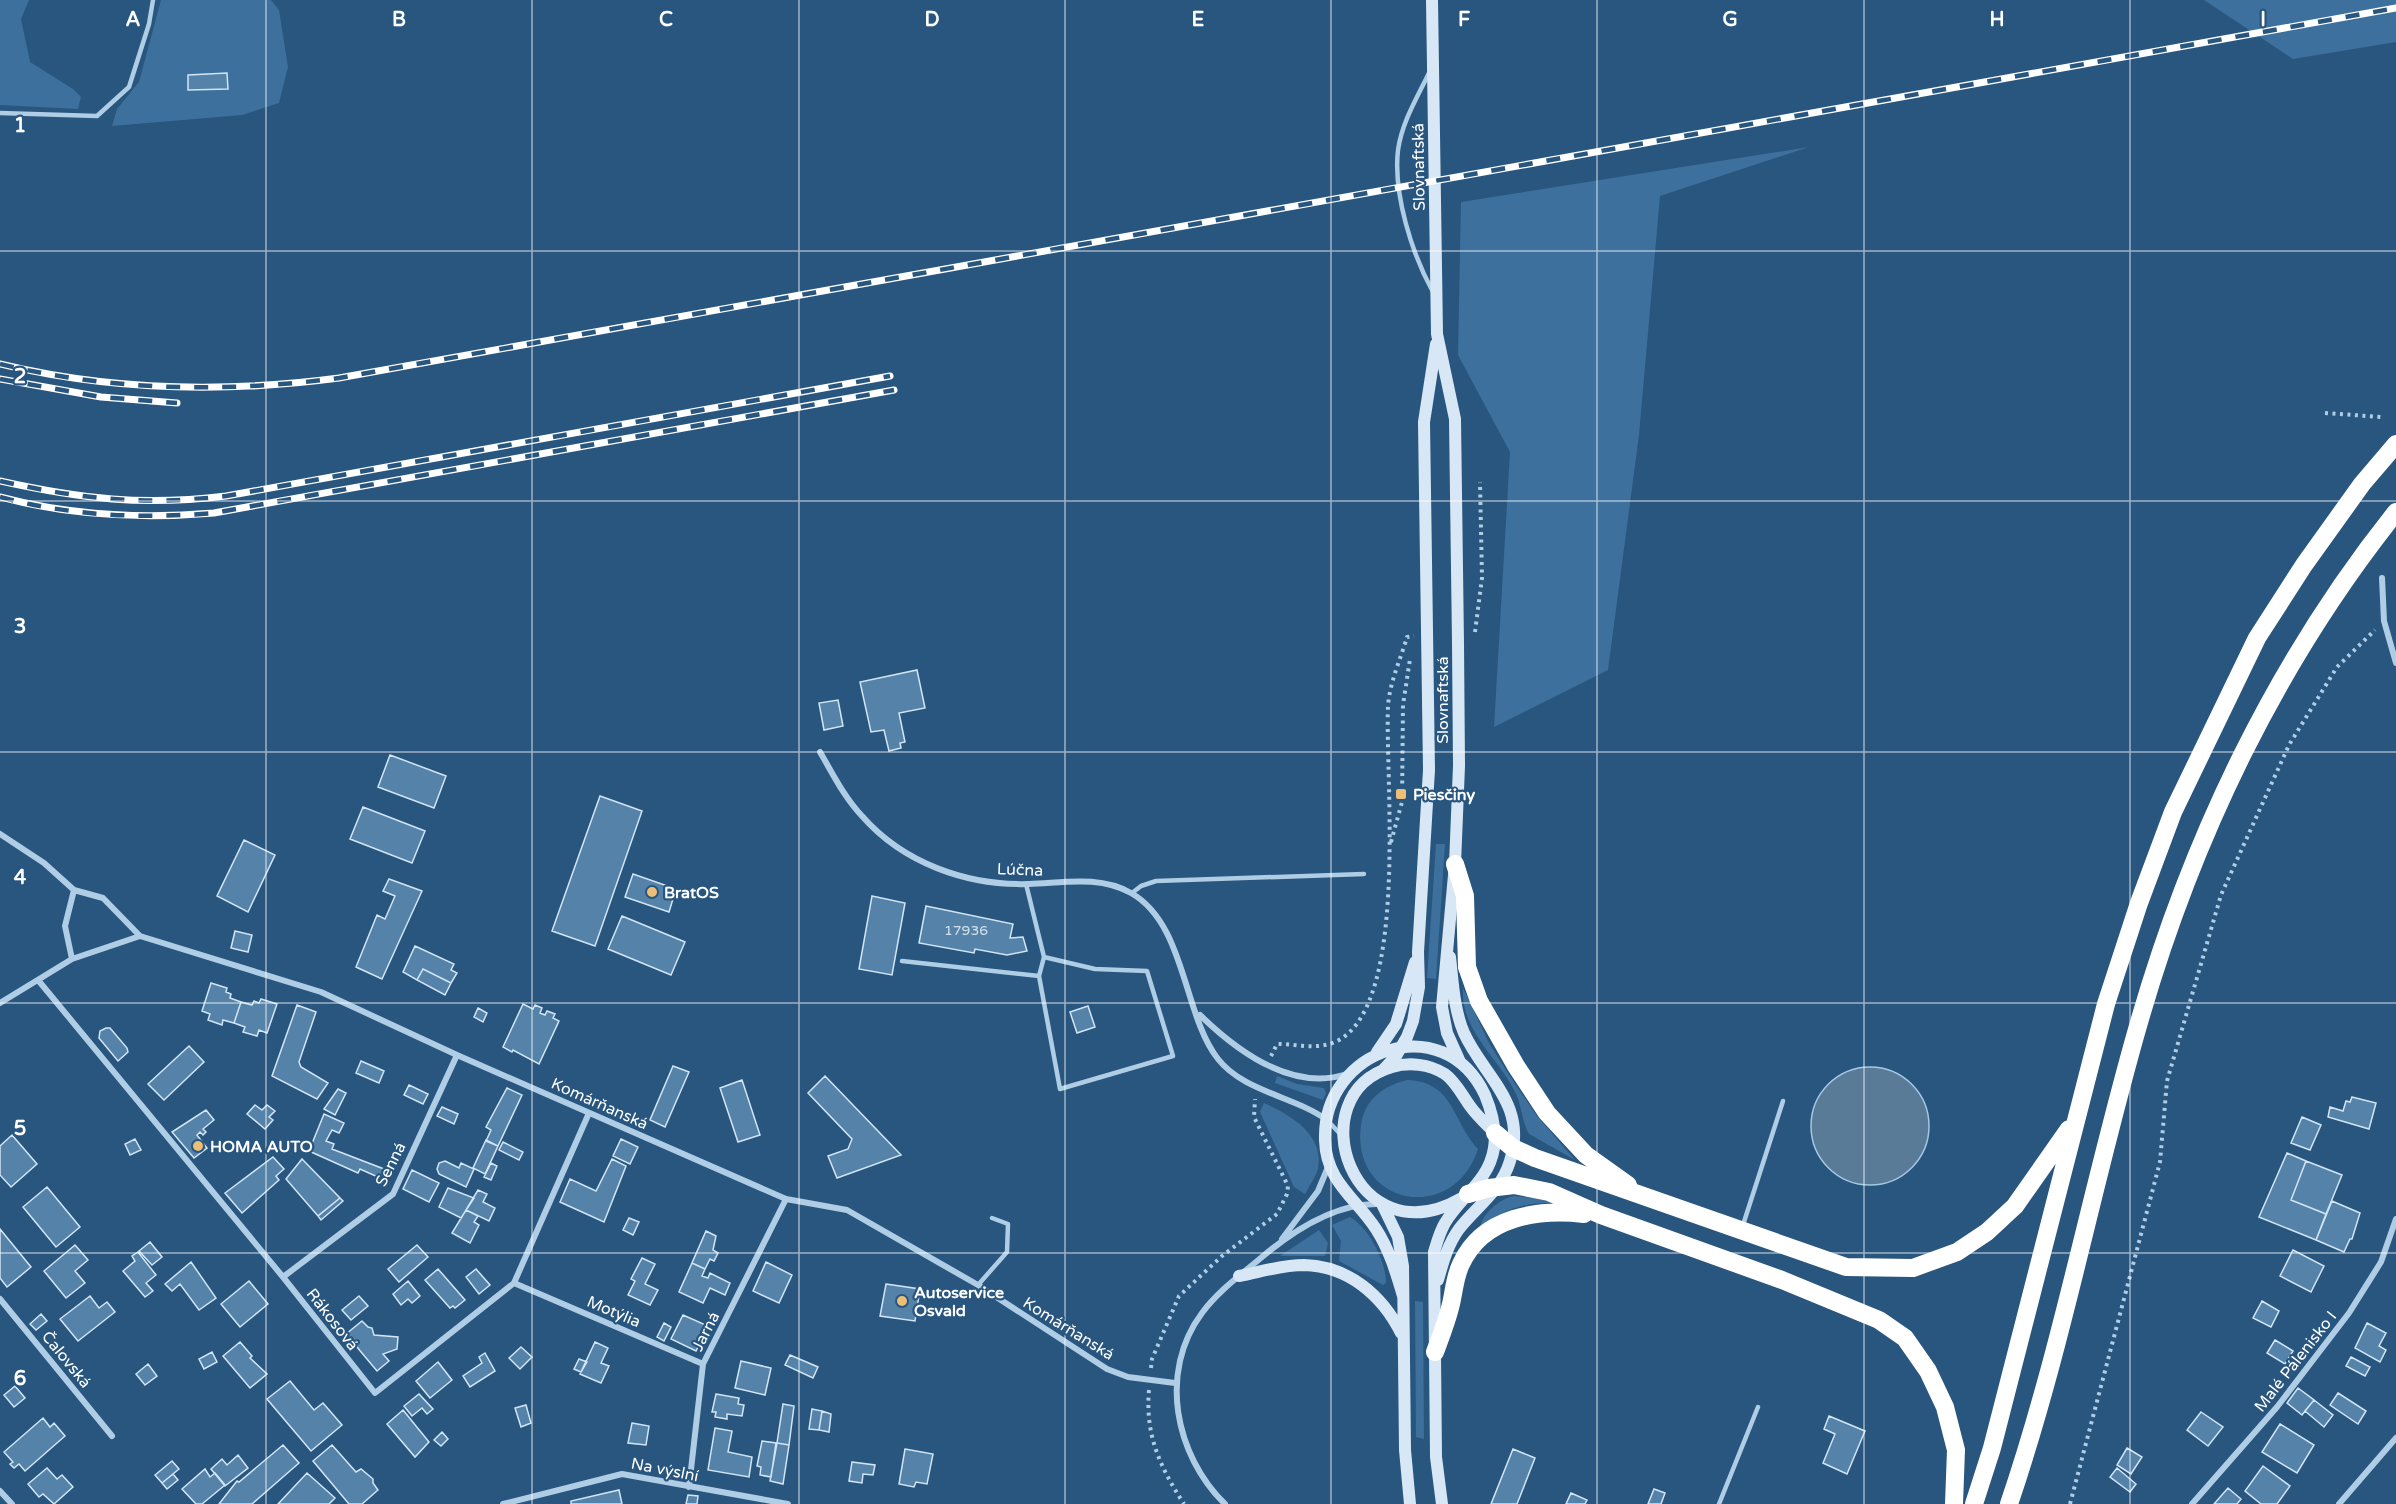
<svg xmlns="http://www.w3.org/2000/svg" width="2396" height="1504" font-family="'Varela Round',sans-serif">
	<rect width="100%" height="100%" fill="#28567f"/>
	<path fill="#3d709c" d="M0,0H29L21,19L30,62L73,89L81,97L78,109L0,105Z
		M161,0H271L279,10L288,67L279,103L242,115L112,126L117,109L139,82Z
		M2204,0H2396V42L2293,59Z
		M1809,147L1660,196L1639,435L1608,670L1494,727L1510,452L1458,355L1461,202Z
		M1436,844H1445L1436,979L1427,978Z
		M1463,988L1489,1043L1515,1084L1537,1116L1575,1160L1529,1134C1522,1122 1522,1107 1516,1094C1500,1059 1460,1031 1463,988Z
		M1277,1076L1297,1084L1324,1088L1326,1093L1323,1100L1275,1083Z
		M1407,1080C1454,1082 1451,1119 1478,1149C1453,1226 1350,1205 1361,1125C1365,1099 1383,1086 1407,1080Z
		M1264,1103C1290,1115 1324,1134 1318,1168C1316,1177 1309,1186 1305,1194L1294,1187L1260,1112Z
		M1514,1196L1551,1200L1550,1203C1523,1202 1502,1211 1480,1227C1483,1213 1501,1198 1514,1196Z
		M1350,1217C1369,1228 1386,1261 1386,1283L1383,1285L1339,1261L1341,1241L1332,1225Z
		M1319,1230L1328,1243L1325,1256H1280Z
		M1415,1301L1423,1302L1424,1439L1416,1437Z"/>
	<path fill="#5a7b97" stroke="#a4c9e5" stroke-width="1.5" d="M1811 1126a59 59 0 1 1 118 0a59 59 0 1 1-118 0Z"/>
	<path fill="#5582a9" stroke="#d2e5f4" stroke-width="1.5" d="M227,73L228,89L188,90V75Z
		M917,670L925,708L899,713L905,742L900,743L901,748L889,751L884,730L871,732L860,682Z
		M838,700L843,726L824,730L819,703Z
		M390,755L446,776L434,808L378,787Z
		M600,796L642,811L595,946L552,931Z
		M363,807L425,831L412,863L350,839Z
		M244,840L275,855L248,912L217,896Z
		M633,874L676,889L669,912L625,897Z
		M389,879L422,891L382,979L356,967L377,915L385,919L395,896L383,891Z
		M872,896L905,903L892,975L859,969Z
		M926,906L1013,924L1010,938L1023,937L1027,951L1007,955L975,949L974,953L919,943Z
		M622,916L685,942L671,975L608,949Z
		M235,931L252,935L248,952L231,948Z
		M415,946L454,964L451,970L457,973L451,983L423,969L417,980L403,972Z
		M423,969L451,983L445,995L417,980Z
		M211,983L227,988L226,992L231,994L230,998L241,1002L234,1023L223,1020L222,1025L208,1020L210,1014L202,1011Z
		M261,999L277,1004L267,1033L259,1030L257,1036L243,1032L245,1027L234,1023L241,1002L252,1005L254,1001L259,1003Z
		M523,1004L533,1009L535,1005L542,1008L540,1013L545,1015L547,1011L555,1014L553,1018L559,1021L539,1064L513,1050L512,1052L503,1047Z
		M297,1005L316,1012L299,1062L301,1067L328,1083L317,1099L272,1076Z
		M1088,1006L1095,1027L1077,1033L1070,1012Z
		M478,1008L487,1013L483,1022L474,1017Z
		M106,1028H110L127,1048L128,1052L118,1061L99,1038L100,1031Z
		M189,1046L204,1062L164,1100L148,1084Z
		M361,1061L384,1071L379,1083L356,1073Z
		M673,1066L689,1072L665,1127L650,1120Z
		M825,1076L901,1155L837,1178L828,1156L848,1149L852,1139L808,1093Z
		M742,1080L760,1135L738,1142L720,1088Z
		M409,1085L428,1094L423,1104L404,1095Z
		M507,1088L522,1095L498,1146L486,1141L491,1130L486,1127Z
		M338,1089L346,1093L335,1115L324,1109Z
		M2352,1097L2376,1103L2369,1129L2328,1117L2330,1107L2343,1111L2346,1101L2350,1102Z
		M255,1105L262,1110L267,1105L275,1111L269,1117L273,1120L265,1129L247,1114Z
		M442,1107L458,1114L454,1124L437,1116Z
		M206,1110L214,1120L203,1129L206,1132L203,1135L200,1132L197,1135L207,1148L194,1158L172,1132Z
		M324,1114L344,1123L339,1133L332,1130L326,1141L334,1144L332,1149L384,1169L380,1178L360,1169L358,1173L309,1151Z
		M2302,1117L2321,1125L2310,1150L2291,1143Z
		M12,1135L37,1164L11,1187L0,1175V1146Z
		M135,1139L141,1150L130,1155L125,1144Z
		M621,1139L638,1147L630,1164L613,1156Z
		M486,1140L498,1146L485,1174L473,1168Z
		M503,1142L523,1152L519,1160L499,1150Z
		M2287,1153L2306,1161L2291,1200L2326,1214L2316,1240L2259,1217Z
		M273,1157L284,1169L276,1176L279,1180L242,1213L225,1193Z
		M302,1159L340,1198L318,1216L286,1179Z
		M612,1159L626,1166L604,1222L560,1202L570,1179L596,1191Z
		M445,1161L459,1168L461,1163L474,1169L466,1187L439,1174L437,1169L439,1163Z
		M2306,1161L2342,1175L2326,1214L2291,1200Z
		M491,1163L497,1166L491,1180L484,1177Z
		M412,1170L439,1183L429,1202L403,1189Z
		M47,1187L80,1227L56,1247L23,1207Z
		M448,1188L474,1198L461,1218L439,1207Z
		M478,1190L487,1194L483,1202L495,1208L489,1221L466,1210Z
		M340,1198L343,1201L321,1220L318,1216Z
		M2332,1201L2360,1213L2352,1239H2350L2344,1252L2316,1240Z
		M466,1210L478,1216L474,1222L479,1225L470,1243L452,1233Z
		M629,1218L639,1222L633,1235L623,1230Z
		M0,1229L31,1267L7,1287L0,1278Z
		M706,1231L716,1236L713,1250L718,1253L714,1261L710,1259L705,1269L692,1263Z
		M150,1242L162,1257L152,1265L139,1251Z
		M75,1245L88,1260L75,1271L85,1283L66,1298L44,1271Z
		M417,1245L428,1257L399,1282L388,1269Z
		M2293,1250L2324,1266L2311,1292L2280,1276Z
		M138,1252L156,1275L146,1283L153,1291L145,1297L123,1271L135,1261L132,1256Z
		M642,1258L655,1264L645,1284L658,1290L650,1305L628,1295L635,1281L631,1279Z
		M191,1262L216,1298L199,1310L180,1284L172,1291L165,1284Z
		M766,1262L792,1275L779,1303L753,1291Z
		M692,1263L705,1269L702,1276L708,1278L710,1273L730,1283L725,1295L710,1288L703,1303L679,1292Z
		M438,1269L465,1300L455,1308L453,1306L450,1308L425,1280Z
		M476,1269L490,1285L479,1294L466,1277Z
		M249,1281L268,1304L240,1327L221,1304Z
		M408,1281L420,1296L412,1303L408,1299L401,1305L393,1294Z
		M886,1284L920,1289L915,1321L880,1316Z
		M90,1296L99,1308L107,1302L115,1312L78,1341L60,1319Z
		M359,1296L368,1306L351,1320L342,1310Z
		M2262,1301L2279,1311L2271,1327L2253,1318Z
		M41,1314L47,1321L36,1330L30,1324Z
		M683,1315L708,1326L696,1351L671,1339Z
		M362,1321L368,1327L372,1328L374,1335L398,1337L397,1349L383,1354L389,1361L377,1371L346,1334Z
		M664,1323L671,1327L664,1341L657,1337Z
		M2367,1323L2386,1333L2379,1346L2386,1350L2380,1362L2355,1348Z
		M2275,1340L2293,1351L2285,1364L2267,1353Z
		M240,1342L252,1356L250,1358L267,1374L250,1388L223,1356Z
		M595,1342L608,1348L601,1363L609,1366L601,1383L580,1374Z
		M521,1347L532,1357L520,1369L509,1358Z
		M212,1352L217,1362L204,1369L199,1359Z
		M485,1353L495,1371L470,1387L463,1376L482,1363L479,1357Z
		M790,1355L818,1367L813,1378L785,1365Z
		M2351,1357L2370,1367L2365,1376L2346,1366Z
		M579,1359L587,1362L581,1372L574,1369Z
		M741,1361L771,1368L765,1395L735,1388Z
		M438,1362L452,1380L430,1398L416,1381Z
		M148,1364L157,1376L145,1385L136,1374Z
		M290,1381L314,1410L323,1403L342,1425L311,1451L267,1399Z
		M15,1386L25,1398L14,1407L4,1395Z
		M2298,1388L2314,1400L2302,1415L2287,1403Z
		M2338,1393L2366,1411L2358,1424L2330,1405Z
		M419,1394L433,1409L427,1414L422,1408L412,1416L404,1406Z
		M716,1394L739,1398L738,1404L744,1405L742,1416L727,1414V1419L715,1417L716,1412H712Z
		M2314,1400L2333,1415L2324,1427L2305,1411Z
		M783,1404L794,1406L789,1445L777,1443Z
		M526,1405L531,1423L521,1427L515,1408Z
		M812,1409L822,1411L819,1430L809,1429Z
		M403,1410L429,1442L415,1457L387,1424Z
		M822,1411L831,1414L829,1432L819,1430Z
		M2201,1412L2223,1427L2208,1446L2187,1430Z
		M1829,1416L1865,1431L1847,1474L1823,1463L1835,1434L1824,1429Z
		M43,1418L50,1427L54,1423L65,1436L25,1471L19,1464L14,1468L10,1464L13,1462L4,1452Z
		M632,1423L649,1426L646,1445L628,1443Z
		M2280,1424L2314,1445L2297,1473L2262,1452Z
		M715,1428L732,1431L728,1452L752,1457L749,1477L708,1470Z
		M442,1432L448,1439L441,1446L434,1440Z
		M762,1441L776,1443L771,1477L760,1475L761,1467L757,1466Z
		M777,1443L789,1445L783,1484L770,1481Z
		M283,1445L299,1463L252,1504H219L237,1481L239,1482Z
		M332,1445L356,1472L361,1469L373,1479V1483L378,1490L362,1504H349L313,1461Z
		M2127,1448L2142,1457L2131,1474L2117,1465Z
		M905,1449L933,1454L927,1484L916,1482L914,1487L899,1484Z
		M1513,1449L1535,1458L1519,1499L1517,1504H1491Z
		M238,1455L248,1468L225,1486L211,1469L222,1459L227,1465Z
		M172,1461L179,1469L162,1483L155,1475Z
		M852,1462L875,1465L873,1475L863,1474L862,1483L849,1481Z
		M2263,1466L2290,1486L2277,1504H2261L2245,1491Z
		M47,1468L57,1479L62,1475L73,1487L54,1504L43,1494L39,1497L28,1484Z
		M2117,1468L2136,1484L2130,1492L2110,1477Z
		M205,1469L210,1477L215,1473L225,1485L202,1504H196L182,1489Z
		M307,1473L335,1498L329,1504H278Z
		M173,1474L178,1480L167,1489L162,1483Z
		M2228,1488L2241,1499L2237,1504H2214Z
		M1654,1489L1665,1493L1661,1504H1648Z
		M619,1490L622,1504H571V1501Z
		M1571,1493L1587,1500L1585,1504H1566Z
		M688,1495L698,1496L697,1504H686Z"/>
	<g fill="none" stroke-linecap="round" stroke-linejoin="round">
		<path stroke="#afcde5" stroke-width="4" stroke-dasharray="3 4.5" stroke-linecap="butt" d="M2325,413L2381,417
			M1475,632L1482,578L1480,482
			M1391,842L1402,802L1403,705L1410,659
			M1271,1056L1277,1044C1298,1044 1319,1051 1339,1040C1409,1001 1385,778 1388,707C1389,684 1401,658 1407,637L1414,636
			M1151,1368L1152,1359L1179,1296L1222,1256L1277,1214L1287,1194L1288,1186L1254,1117L1255,1099
			M1149,1390C1145,1435 1160,1467 1184,1504
			M2070,1504L2160,1162L2167,1081L2221,895L2289,745L2337,667L2375,630"/>
		<path stroke="#afcde5" stroke-width="4.5" d="M1429,73C1417,98 1402,122 1398,150C1393,194 1412,254 1433,292
			M0,113L97,116L129,87L149,24L153,0
			M1026,884L1044,957L1095,969L1147,971L1173,1056L1060,1089L1039,976
			M1132,893L1141,886L1156,881L1364,874
			M902,961L1039,976L1044,957
			M1329,1122L1342,1136
			M1743,1225L1783,1101
			M978,1285L1007,1252L1008,1224L992,1218
			M1719,1504L1758,1407"/>
		<path stroke="#afcde5" stroke-width="6" d="M2382,578L2384,621L2396,663
			M820,752C833,774 844,797 862,816C903,863 967,886 1029,884C1063,883 1099,875 1131,893C1186,924 1183,1015 1218,1059C1244,1092 1294,1096 1327,1120
			M0,834L44,863L74,890L103,898L140,936
			M72,959L65,926L74,890
			M38,980L283,1277L375,1393L514,1283L589,1113
			M0,1003L72,959L140,936L321,992L457,1055L786,1199L847,1210L978,1285L1107,1369L1128,1377L1175,1383
			M1200,1015C1237,1051 1292,1092 1347,1074
			M1282,1239L1318,1191L1328,1167
			M283,1277L393,1194L457,1055
			M514,1283L703,1364
			M0,1299L112,1436
			M689,1487L703,1364L786,1199
			M0,1491L12,1504
			M503,1504L622,1474L788,1504
			M1225,1504C1175,1455 1158,1372 1202,1313C1218,1291 1242,1274 1262,1257C1294,1230 1338,1202 1381,1204
			M2192,1504L2277,1407L2349,1313L2381,1262L2396,1219
			M2339,1504L2396,1438"/>
		<path stroke="#d8e7f5" stroke-width="12" d="M1432,0L1437,334L1455,419L1458,643L1459,766L1455,864L1442,1007L1447,1033L1460,1062
			M1377,1052L1396,1024L1415,962
			M1383,1070L1396,1056L1407,1037L1413,1021L1419,987L1418,952L1429,770L1424,422L1436,344
			M1462,1198C1354,1261 1296,1095 1392,1067C1409,1062 1429,1064 1445,1074C1456,1082 1462,1095 1470,1106C1477,1116 1486,1124 1495,1133
			M1382,1204L1398,1237L1403,1266L1405,1450L1410,1504
			M1239,1276C1260,1272 1282,1265 1304,1265C1348,1266 1382,1295 1401,1333
			M1438,1280C1443,1262 1448,1244 1459,1229C1477,1206 1501,1191 1510,1161C1528,1104 1484,1077 1464,1033C1454,1010 1453,983 1450,957
			M1403,1296C1396,1272 1389,1249 1376,1229C1356,1198 1326,1182 1325,1140C1322,1049 1444,1007 1485,1095C1492,1112 1497,1130 1494,1148C1489,1181 1461,1196 1445,1223C1440,1231 1437,1242 1434,1252L1436,1457L1442,1504"/>
		<path stroke="#fff" stroke-width="18" d="M1455,864L1465,896L1467,967L1479,1001L1516,1066L1547,1113L1586,1155L1628,1185
			M1495,1133L1513,1148L1535,1158L1846,1267L1913,1268L1957,1252L1987,1232L2015,1206L2069,1129
			M1468,1194L1489,1188L1514,1185L1549,1192L1601,1215L1782,1280L1879,1320L1905,1338L1928,1371L1945,1407L1956,1450L1954,1504
			M1435,1352C1441,1336 1447,1321 1451,1304C1454,1291 1455,1276 1461,1264C1483,1216 1538,1209 1584,1214
			M1974,1504L1992,1448L2106,1004L2139,903L2173,812L2257,638L2304,565L2362,484L2396,444
			M2009,1504C2063,1345 2093,1180 2140,1019C2193,836 2277,661 2396,512"/>
		<defs>
			<path id="rail" d="M0,364C112,391 225,393 339,378L2396,8
				M0,379L101,397L177,403
				M0,481C81,499 143,506 226,496L890,376
				M0,497C71,516 141,519 214,513L894,390"/>
		</defs>
		<use href="#rail" stroke="#fff" stroke-width="7"/>
		<use href="#rail" stroke="#28567f" stroke-width="4.5" stroke-dasharray="14" stroke-linecap="butt"/>
	</g>
	<path fill="none" stroke="#fff" stroke-width="1.5" stroke-opacity="0.55" d="M266,0V1504M532,0V1504M799,0V1504M1065,0V1504M1331,0V1504M1597,0V1504M1864,0V1504M2130,0V1504M0,251H2396M0,501H2396M0,752H2396M0,1003H2396M0,1253H2396"/>
	<g fill="#edbf76" stroke="#28567f" stroke-width="2">
		<rect x="1395" y="788" width="12" height="12" rx="3"/>
		<circle cx="652" cy="892" r="6"/>
		<circle cx="198" cy="1146" r="6"/>
		<circle cx="902" cy="1301" r="6"/>
	</g>
	<g text-anchor="middle" stroke-width="4.5" stroke-linejoin="round" paint-order="stroke">
		<g font-size="14" fill="#d4e0ea">
			<text x="966" y="935">17936</text>
		</g>
		<g font-size="16" fill="#fff" stroke="#28567f">
			<text transform="translate(1418 167) rotate(-91)" y="6">Slovnaftská</text>
			<text transform="translate(1442 700) rotate(-90)" y="6">Slovnaftská</text>
			<text transform="translate(1020 869) rotate(2)" y="6">Lúčna</text>
			<text transform="translate(600 1103) rotate(24)" y="6">Komárňanská</text>
			<text transform="translate(390 1164) rotate(-63)" y="6">Senná</text>
			<text transform="translate(614 1311) rotate(23)" y="6">Motýlia</text>
			<text transform="translate(333 1319) rotate(52)" y="6">Rákosová</text>
			<text transform="translate(1069 1328) rotate(32)" y="6">Komárňanská</text>
			<text transform="translate(705 1331) rotate(-63)" y="6">Jarná</text>
			<text transform="translate(67 1359) rotate(51)" y="6">Čalovská</text>
			<text transform="translate(2295 1361) rotate(-52)" y="6">Malé Pálenisko I</text>
			<text transform="translate(665 1469) rotate(11)" y="6">Na výslní</text>
		</g>
		<g font-size="16" font-weight="bold" fill="#fff" stroke="#28567f" text-anchor="start">
			<text x="1413" y="800">Piesčiny</text>
			<text x="664" y="898">BratOS</text>
			<text x="210" y="1152">HOMA AUTO</text>
			<text x="914" y="1298">Autoservice<tspan x="914" dy="18">Osvald</tspan></text>
		</g>
	</g>
	<g font-size="20" text-anchor="middle" font-weight="bold" fill="#fff" stroke="#28567f" stroke-width="4.5" stroke-linejoin="round" paint-order="stroke">
		<text x="133" y="26">A</text>
		<text x="399" y="26">B</text>
		<text x="666" y="26">C</text>
		<text x="932" y="26">D</text>
		<text x="1198" y="26">E</text>
		<text x="1464" y="26">F</text>
		<text x="1730" y="26">G</text>
		<text x="1997" y="26">H</text>
		<text x="2263" y="26">I</text>
		<text x="20" y="132">1</text>
		<text x="20" y="383">2</text>
		<text x="20" y="633">3</text>
		<text x="20" y="884">4</text>
		<text x="20" y="1135">5</text>
		<text x="20" y="1385">6</text>
	</g>
</svg>
